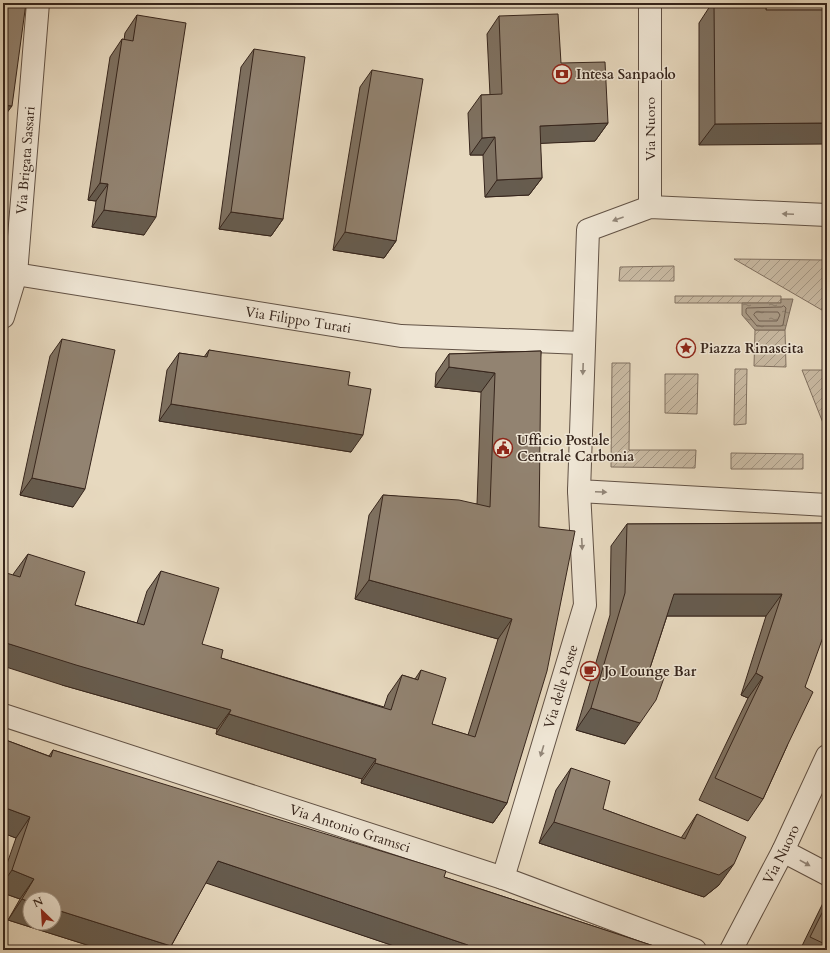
<svg xmlns="http://www.w3.org/2000/svg" width="830" height="953" font-family="Cardo,serif">
	<defs>
		<pattern id="garden-furrows" width="10" height="10" patternUnits="userSpaceOnUse"><rect width="10" height="10" fill="#c9baa3"/><path d="M-1 1l2-2M0 10L10 0M9 11l2-2" fill="none" stroke="#a49784"/></pattern>
		<pattern id="water-ripples" width="26" height="14" patternUnits="userSpaceOnUse"><rect width="26" height="14" fill="#ab9c88"/><path d="M2 4q2-2 4 0t4 0M15 11q2-2 4 0t4 0" fill="none" stroke="#8c7f6e"/></pattern>
	</defs>
	<rect width="100%" height="100%" fill="#e7d9bf"/>
	<filter id="stains"><feTurbulence type="fractalNoise" baseFrequency=".005" numOctaves="4"/><feColorMatrix values="0 0 0 0 .2 0 0 0 0 .09 0 0 0 0 .02 0 0 0 .5 -.17"/></filter>
	<radialGradient id="worn" r=".72"><stop offset=".6" stop-color="#630" stop-opacity="0"/><stop offset="1" stop-color="#630" stop-opacity=".3"/></radialGradient>
	<path fill="url(#garden-furrows)" stroke="#807060" d="M734,259L827,260V313Z
		M674,266V281H619L620,267Z
		M675,296H781V303H675Z
		M755,330H785L786,367L754,366Z
		M612,363H630L629,450H696L695,468L611,467Z
		M735,369H747L746,424L734,425Z
		M802,370H827V428H825Z
		M665,374H698L697,414L665,413Z
		M731,453L803,454V469H731Z"/>
	<path fill="url(#water-ripples)" stroke="#7c6c5d" d="M781,299H793L785,330H755L742,315V303H781Z"/>
	<g fill="none" stroke-linecap="round" stroke-linejoin="round">
		<path stroke="#706052" stroke-width="1" d="M784,306L786,308L783,325L781,326H757L746,313V309L747,308L781,307Z
			M756,312H778L780,315L777,321H759L754,315Z"/>
		<defs>
			<g id="minor">
				<path d="M650,3V207"/>
				<path d="M827,215L650,207L588,230L579,491L827,505"/>
				<path id="s1" d="M3,272L401,336L583,343"/>
				<path id="s2" d="M3,317L16,274L38,3"/>
				<path d="M783,851L827,874"/>
				<path id="s3" d="M503,878L585,605L579,491"/>
				<path id="s4" d="M731,950L783,851L827,756"/>
			</g>
			<g id="tertiary">
				<path id="s5" d="M3,715L503,878L695,950"/>
			</g>
		</defs>
		<use href="#minor" stroke="#625245" stroke-width="24"/>
		<use href="#tertiary" stroke="#625245" stroke-width="24"/>
		<use href="#minor" stroke="#efe6d5" stroke-width="22"/>
		<use href="#tertiary" stroke="#efe6d5" stroke-width="22"/>
	</g>
	<path fill="#7e7161" stroke="#36251c" d="M712,3H766V10H827L699,145V23Z
		M137,15L144,235L92,227L96,201L88,200L110,57L122,39L124,40L125,33Z
		M499,16L561,63L608,123L595,141L540,143L542,178L529,195L485,197L483,155H470L468,113L481,95H490L487,34Z
		M254,49L283,219L271,236L219,229L241,67Z
		M372,70L396,241L384,258L333,250L360,87Z
		M62,339L73,507L20,495L50,356Z
		M209,350L348,385L351,452L159,421L167,370L179,353L204,357Z
		M541,351L507,803L493,823L361,783L362,779L216,734L217,729L62,685L13,575L14,573L28,554L75,605L137,623L147,591L161,571L202,644L221,658L384,707L388,695L402,675L415,679L421,670L432,724L468,735L498,639L355,599L369,515L383,495L477,504L481,392L435,387L436,373L449,354Z
		M827,523L805,687L787,746L763,799L748,821L699,800L748,698L741,695L766,616H667L625,744L576,730L610,615L611,546L627,524Z
		M3,739L49,756L53,750L444,877L666,950H406L206,882L169,950H103L8,920L20,899L3,893V875L16,838L3,833Z
		M571,768L603,809L681,838L697,814L719,885L704,897L539,843L556,790Z
		M827,897V950H800L823,903Z"/>
	<path fill="#665c4f" stroke="#36251c" d="M3,105L12,106L3,118Z
		M608,123L595,141L528,144L540,126Z
		M827,123V144L699,145L715,124Z
		M495,137L483,155H470L482,138Z
		M542,178L529,195L485,197L497,180Z
		M100,183L108,184L96,201L88,200Z
		M104,210L156,217L144,235L92,227Z
		M231,212L283,219L271,236L219,229Z
		M345,232L396,241L384,258L333,250Z
		M449,367L495,373L481,392L435,387Z
		M171,404L363,435L351,452L159,421Z
		M32,478L85,489L73,507L20,495Z
		M369,580L512,619L498,639L355,599Z
		M674,594H782L766,616H658Z
		M3,642L231,710L217,729L62,685L3,666Z
		M756,673L763,677L748,698L741,695Z
		M591,708L640,723L625,744L576,730Z
		M229,714L376,759L362,779L216,734Z
		M375,763L507,803L493,823L361,783Z
		M3,807L30,817L16,838L3,833Z
		M554,822L734,864L719,885L704,897L539,843Z
		M218,861L468,945L464,950H406L203,882Z
		M12,870L34,879L20,899L3,893V883Z
		M22,899L30,902V923H54V909L171,946L169,950H103L8,920Z"/>
	<path fill="#928371" stroke="#36251c" d="M3,3H26L12,106L3,105Z
		M714,3H766V10H827V123L715,124Z
		M558,14L561,63L605,62L608,123L540,126L542,178L497,180L495,137L482,138L481,95L502,94L499,16Z
		M137,15L186,23L156,217L104,210L108,184L100,183L122,39L133,41Z
		M254,49L305,57L283,219L231,212Z
		M372,70L423,79L396,241L345,232Z
		M62,339L115,350L85,489L32,478Z
		M209,350L350,372L348,385L371,389L363,435L171,404L179,353L207,357Z
		M541,351L539,527L575,531L547,671L507,803L375,763L376,759L229,714L231,710L76,665L3,642V572L20,577L28,554L85,572L75,605L144,625L161,571L219,588L202,644L223,650L221,658L391,710L402,675L418,680L421,670L446,678L432,724L475,737L512,619L369,580L383,495L459,500L490,507L495,373L449,367V354Z
		M827,523V626L805,687L813,692L787,746L763,799L715,778L763,677L756,673L782,594H674L648,674L664,678L656,700L640,723L591,708L625,593L627,524Z
		M3,739L51,757L53,750L446,871L444,877L666,950H466L468,945L218,861L171,946L54,909V899H30V902L22,899L34,879L12,870L30,817L3,807Z
		M571,768L610,781L603,809L685,839L697,814L746,837L734,864L719,875L554,822Z
		M827,903V945L810,937Z
		M3,943L12,947L11,950H3Z"/>
	<defs><path id="oneway-solid" d="M-6-.8H1V-3.2L6.5 0L1 3.2V.8H-6Z"/></defs>
	<g fill="#928678">
		<use href="#oneway-solid" transform="translate(788 214) rotate(-177)"/>
		<use href="#oneway-solid" transform="translate(618 219) rotate(160)"/>
		<use href="#oneway-solid" transform="translate(583 369) rotate(92)"/>
		<use href="#oneway-solid" transform="translate(601 492) rotate(3)"/>
		<use href="#oneway-solid" transform="translate(582 544) rotate(87)"/>
		<use href="#oneway-solid" transform="translate(542 751) rotate(107)"/>
		<use href="#oneway-solid" transform="translate(805 863) rotate(29)"/>
	</g>
	<defs>
		<symbol id="bank-ring" viewBox="-11 -11 22 22"><circle r="9.5" fill="#efe6d5" stroke="#8f2418" stroke-width="1.5"/><path d="M-6-4H6V4H-6ZM0-2.3a2.3 2.3 0 1 0 0 4.6a2.3 2.3 0 1 0 0-4.6Z" fill="#8f2418"/></symbol>
		<symbol id="sight-ring" viewBox="-11 -11 22 22"><circle r="9.5" fill="#efe6d5" stroke="#8f2418" stroke-width="1.5"/><path d="M0-6L1.8-2.2L6-1.7L2.9 1.2L3.7 5.4L0 3.3L-3.7 5.4L-2.9 1.2L-6-1.7L-1.8-2.2Z" fill="#8f2418"/></symbol>
		<symbol id="civic-ring" viewBox="-11 -11 22 22"><circle r="9.5" fill="#efe6d5" stroke="#8f2418" stroke-width="1.5"/><path d="M-.6-6.5H3V-4.5H.6V-3L4-1V1h2V6H-6V1h2V-1L-.6-3ZM-1.2 2.5V6h2.4V2.5Z" fill="#8f2418"/></symbol>
		<symbol id="cafe-ring" viewBox="-11 -11 22 22"><circle r="9.5" fill="#efe6d5" stroke="#8f2418" stroke-width="1.5"/><path d="M-5.5-4.5H6V0H3Q3 3.5 0 3.5H-2.5Q-5.5 3.5-5.5 0ZM3-3.2v2h1.7v-2ZM-6 4.5H4V6H-6Z" fill="#8f2418"/></symbol>
	</defs>
	<g fill-rule="evenodd">
		<use href="#bank-ring" x="551" y="63" width="22" height="22"/>
		<use href="#sight-ring" x="675" y="337" width="22" height="22"/>
		<use href="#civic-ring" x="492" y="437" width="22" height="22"/>
		<use href="#cafe-ring" x="579" y="660" width="22" height="22"/>
	</g>
	<g text-anchor="middle" stroke-width="3" stroke-linejoin="round" paint-order="stroke">
		<g font-size="14" font-weight="bold" fill="#36251c" stroke="#efe6d5" text-anchor="start">
			<text x="576" y="79">Intesa Sanpaolo</text>
			<text x="700" y="353">Piazza Rinascita</text>
			<text x="517" y="445">Ufficio Postale<tspan x="517" dy="16">Centrale Carbonia</tspan></text>
			<text x="604" y="676">Jo Lounge Bar</text>
		</g>
		<g font-size="14" fill="#36251c" stroke="#efe6d5">
			<text transform="translate(650 129) rotate(-90)" y="5">Via Nuoro</text>
			<text dy="5" stroke="none"><textPath href="#s2" startOffset="159">Via Brigata Sassari</textPath></text>
			<text dy="5" stroke="none"><textPath href="#s1" startOffset="299">Via Filippo Turati</textPath></text>
			<text dy="5" stroke="none"><textPath href="#s3" startOffset="200">Via delle Poste</textPath></text>
			<text dy="5" stroke="none"><textPath href="#s5" startOffset="365">Via Antonio Gramsci</textPath></text>
			<text dy="5" stroke="none"><textPath href="#s4" startOffset="108">Via Nuoro</textPath></text>
		</g>
	</g>
	<rect width="830" height="953" fill="none" stroke="#e7d9bf" stroke-width="16"/>
	<rect x="4" y="4" width="822" height="945" fill="none" stroke="#36251c" stroke-width="2"/>
	<rect x="8" y="8" width="814" height="937" fill="none" stroke="#36251c"/>
	<g transform="translate(42 911) rotate(335)"><circle r="19" fill="#efe6d5" stroke="#a5998b"/>
	<path d="M0-3L7 15L0 10L-7 15Z" fill="#8f2418"/>
	<text y="-6" font-size="11" font-weight="bold" text-anchor="middle" fill="#36251c">N</text>
	</g>
	<rect width="100%" height="100%" filter="url(#stains)"/>
	<rect width="100%" height="100%" fill="url(#worn)"/>
</svg>
